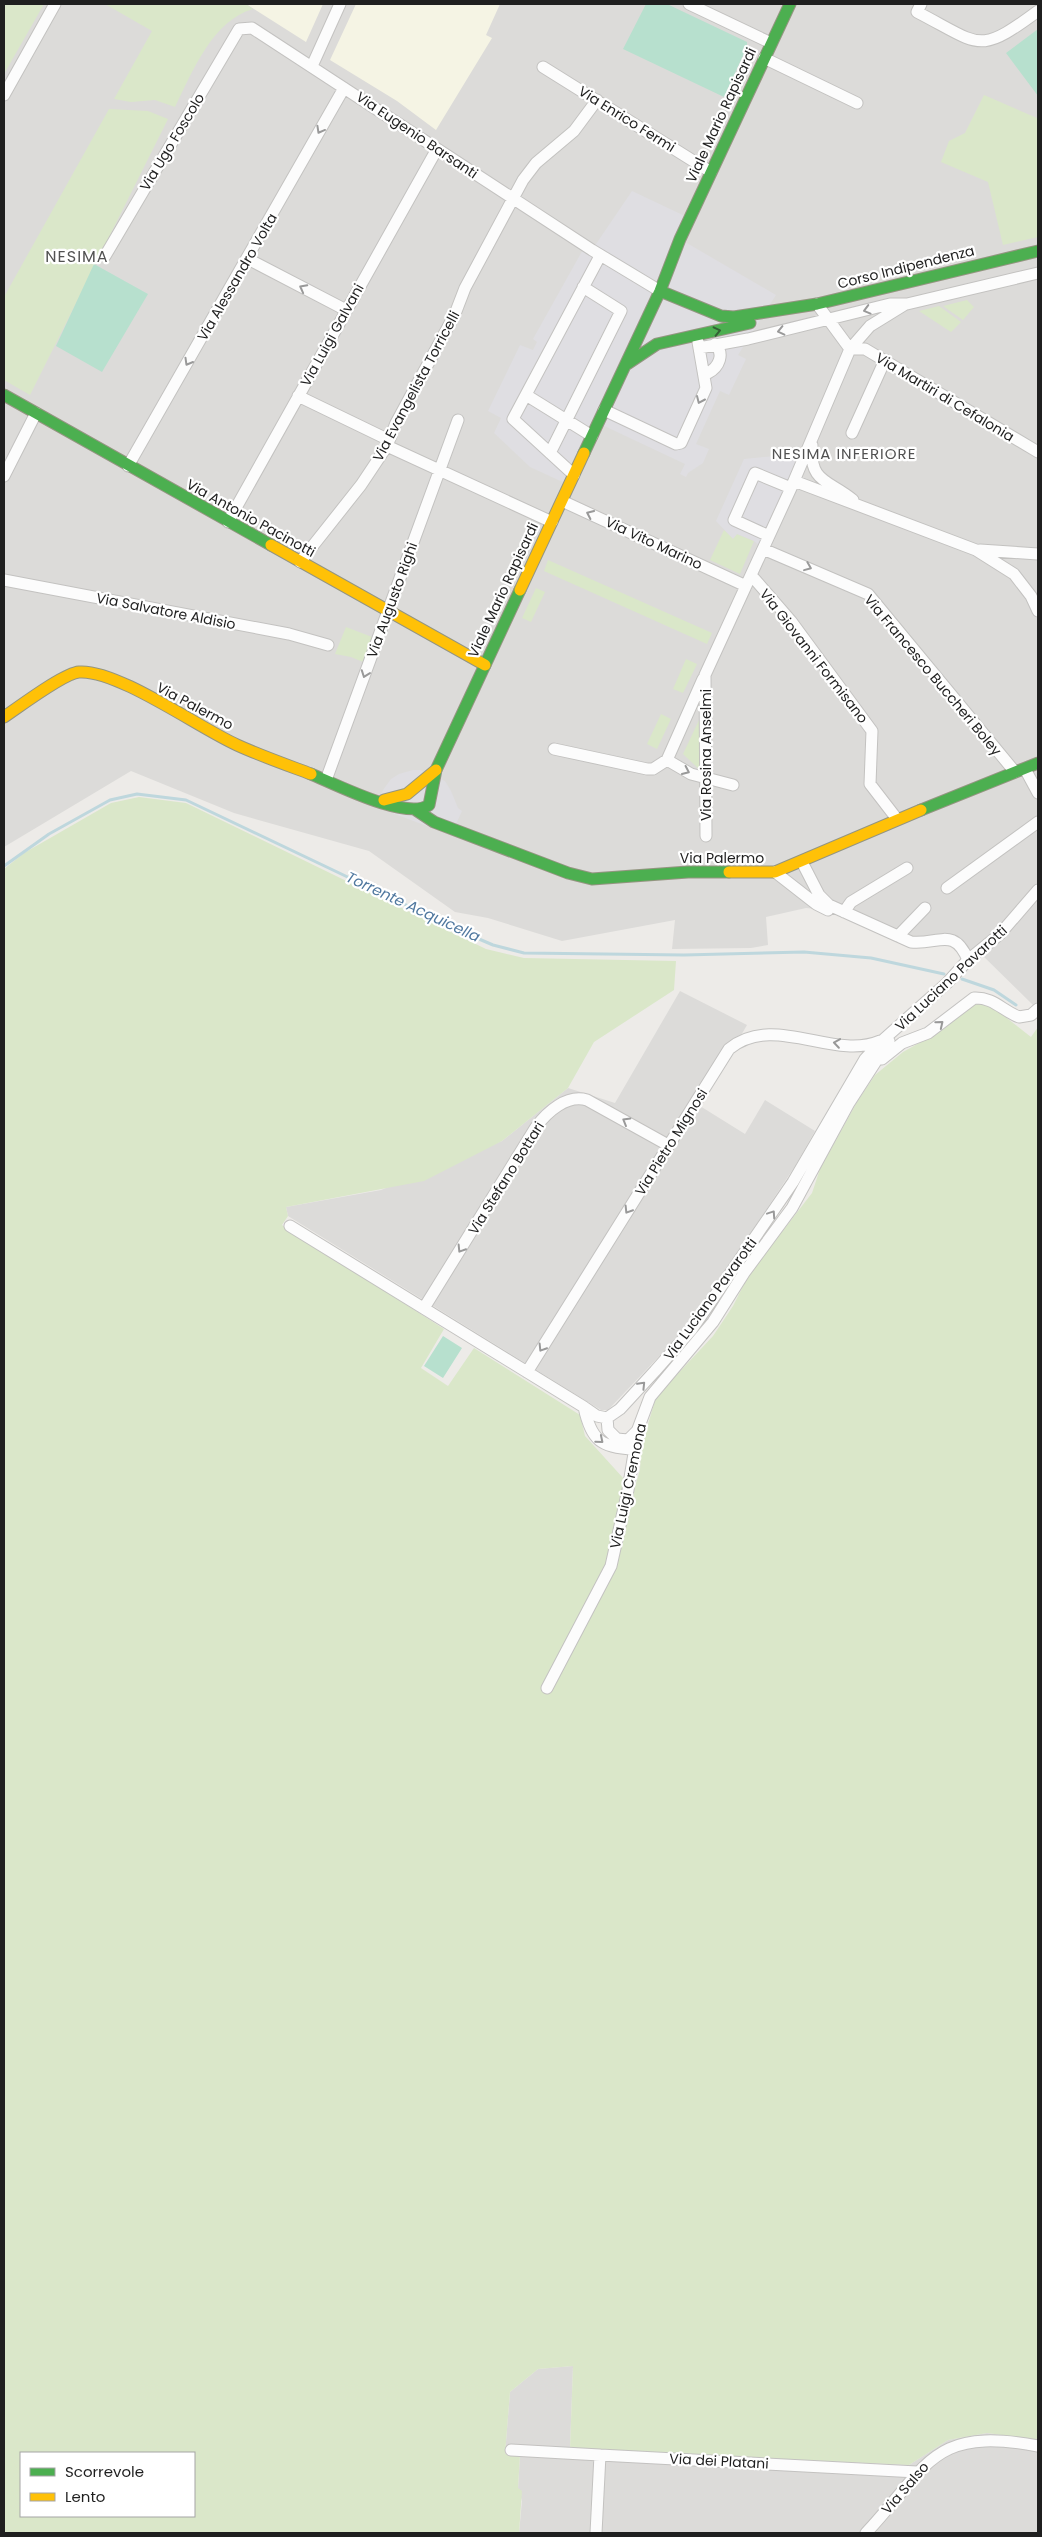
<svg xmlns="http://www.w3.org/2000/svg" width="1042" height="2537" font-family="Poppins,sans-serif">
	<rect width="100%" height="100%" fill="#edebe8"/>
	<path fill="#dcdbd9" d="M4,4H1038V1005L1034,1006L979,952L968,960L958,944L924,943L827,910L806,908L766,917L768,945L751,948L672,949L675,920L562,941L488,918L455,912L369,851L234,813L131,771L4,847Z
		M680,991L747,1025L700,1106L745,1134L765,1100L815,1131L795,1166L756,1225L687,1327L608,1410H601L288,1216L286,1207L381,1190L502,1141L568,1088L615,1103Z
		M573,2366L570,2449L909,2465L948,2440L987,2433L1038,2440V2533H519L522,2501L518,2489L520,2455L505,2454L510,2392L538,2369Z"/>
	<path fill="#f5f4e4" d="M246,4H323L306,42Z
		M356,4H500L486,35L492,38L436,130L397,101L330,60Z"/>
	<path fill="#dae7c9" fill-rule="evenodd" d="M4,4H44L4,74Z
		M105,4H246L253,9C213,20 192,72 175,107L155,100L131,102L114,99L152,31Z
		M984,95L1037,118L1038,116V237L1003,245L988,182L941,162L949,141L965,133Z
		M109,109L148,111L168,119L30,395L4,380V297Z
		M967,300L974,307L963,320L943,306Z
		M939,306L961,322L951,332L919,311Z
		M724,530L733,538L737,534L754,541L740,574L710,560Z
		M548,560L712,633L707,644L544,571Z
		M536,588L545,592L531,622L522,618Z
		M346,627L372,637L363,662L351,657L335,654Z
		M686,659L697,664L683,693L673,689Z
		M661,714L671,719L657,749L647,744Z
		M700,718L701,771L683,754Z
		M139,797L186,803L486,949L524,958L676,961L674,990L594,1042L568,1088L502,1141L424,1181L286,1207L288,1216L282,1225L444,1329L421,1368L448,1386L474,1348L580,1415L585,1436L624,1479L621,1496L631,1500L640,1470L641,1448L656,1397L713,1336L733,1306L748,1276L812,1193L820,1169L857,1102L875,1075L903,1052L944,1029L972,1005L983,1003L994,1008L1031,1037L1038,1027V2440L987,2433L948,2440L909,2465L570,2449L573,2366L538,2369L510,2392L505,2454L520,2455L518,2488L522,2491L519,2533H4V869L24,853L111,803ZM21,2453H194V2516H21Z"/>
	<path fill="#b7e0ce" d="M646,4H667L747,42V47L724,97L623,49Z
		M1038,29V96L1006,53Z
		M94,264L148,294L102,372L56,346Z
		M443,1336L462,1348L443,1378L424,1366Z"/>
	<path fill="#dfdee2" d="M632,191L689,218L680,239L776,295L738,355L746,359L729,395L720,391L696,444L709,449L703,463L688,473L686,477L680,474L685,464L598,423L569,485L530,467L494,433L501,418L488,411L520,345L533,350L537,342L533,339L585,246L592,250Z
		M806,453L763,549L754,541L737,534L733,539L716,521L744,459Z
		M413,770H420L445,781L451,791L458,808L462,811L451,835L376,807L383,790L391,779L399,774Z"/>
	<g fill="none" stroke-linecap="round" stroke-linejoin="round">
		<path stroke="#bed7dd" stroke-width="3" d="M4,866L49,834L110,800L137,794L186,800L465,933L493,945L524,953L684,955L804,952L871,958L944,974
			M962,979L994,990L1016,1005"/>
		<defs>
			<path id="street" d="M689,4L771,43
				M921,4L917,12C981,45 977,56 1038,11
				M764,58L857,103
				M312,66L340,4
				M543,67L711,172
				M4,95L55,4
				M105,256L239,29L252,28L592,250L660,291
				M248,259L346,310
				M699,348L748,339L890,304H907L1038,273
				M850,349H865L1038,452
				M850,349L870,326L904,305
				M703,371L708,373C719,367 725,354 715,344
				M526,395L592,436
				M298,396L389,440
				M604,410L676,444L681,443L706,388L698,342
				M852,433L885,360
				M812,445C809,483 829,480 853,500
				M387,446L552,522
				M550,453L621,311L583,287
				M128,466L344,88
				M574,475L513,419L600,256
				M4,476L36,413
				M794,481L976,550L1014,574L1031,596L1038,611
				M562,501L746,586
				M228,522L437,149
				M769,536L734,520L755,473L791,488
				M763,549L868,594L1015,772
				M980,550L1038,554
				M300,562L361,485L387,446L396,423L455,314L465,288L523,180L536,163L574,131L597,100
				M751,575L791,621L872,731L870,784L897,819
				M4,580L289,634L328,645
				M554,749L647,769H653L667,760L703,679
				M667,760L691,774L733,785
				M1025,769L1038,793
				M326,780L458,420
				M706,836L705,675L791,488L850,349L817,304
				M802,862L819,895L829,905L911,942C938,945 954,926 968,960
				M775,872L816,904L828,910
				M947,888L1038,822
				M844,912L851,902L907,868
				M898,936L925,908
				M882,1059L902,1043L928,1033L974,998C993,997 1003,1011 1019,1017L1031,1015L1038,1009
				M290,1226L584,1407L597,1416L607,1418L620,1409L655,1371L692,1329L793,1182L865,1059L884,1039L947,983L968,960L1000,934L1038,890
				M424,1308L536,1127C547,1112 567,1094 587,1100L668,1145
				M527,1372L729,1049C774,1012 833,1061 880,1041
				M584,1407C591,1440 601,1448 634,1449
				M607,1418L608,1430L617,1439L628,1440L638,1430
				M547,1688L611,1566L628,1490L638,1429L650,1397L713,1322L744,1273L792,1208L849,1103L889,1041
				M511,2450L600,2455
				M596,2533L600,2455L917,2472
				M866,2533C929,2466 931,2426 1038,2446"/>
			<path id="fast" d="M660,291L721,316L734,317L817,304L1038,251
				M627,364L657,344L750,323
				M4,395L271,545
				M584,453L660,291L680,239L790,4
				M311,774C335,784 407,821 429,805L436,770L520,590
				M416,810L434,822L568,873L592,879L688,872H729
				M921,810L1038,763"/>
			<path id="slow" d="M271,545L485,665
				M520,590L584,453
				M4,717C19,707 64,673 79,672C117,669 199,728 237,745C261,756 287,765 311,774
				M384,800L407,794L436,770
				M729,872H775L921,810"/>
		</defs>
		<use href="#street" stroke="#c3c2c0" stroke-width="13"/>
		<use href="#fast" stroke="#949581" stroke-width="13"/>
		<use href="#slow" stroke="#949581" stroke-width="13"/>
		<use href="#street" stroke="#fcfcfc" stroke-width="11"/>
		<use href="#fast" stroke="#4caf50" stroke-width="11"/>
		<use href="#slow" stroke="#ffc107" stroke-width="11"/>
	</g>
	<defs><path id="oneway-chevron" d="M-2-3.5L2.5 0L-2 3.5" fill="none" stroke-width="1.6" stroke-linecap="round" stroke-linejoin="round" transform="scale(1.25)"/></defs>
	<g stroke="#999">
		<use href="#oneway-chevron" transform="translate(320 130) rotate(119)"/>
		<use href="#oneway-chevron" transform="translate(303 288) rotate(-152)"/>
		<use href="#oneway-chevron" transform="translate(867 310) rotate(165)"/>
		<use href="#oneway-chevron" transform="translate(781 331) rotate(167)"/>
		<use href="#oneway-chevron" transform="translate(188 362) rotate(120)"/>
		<use href="#oneway-chevron" transform="translate(700 400) rotate(114)"/>
		<use href="#oneway-chevron" transform="translate(590 514) rotate(-155)"/>
		<use href="#oneway-chevron" transform="translate(808 567) rotate(22)"/>
		<use href="#oneway-chevron" transform="translate(365 674) rotate(110)"/>
		<use href="#oneway-chevron" transform="translate(686 771) rotate(25)"/>
		<use href="#oneway-chevron" transform="translate(940 1024) rotate(-39)"/>
		<use href="#oneway-chevron" transform="translate(837 1043) rotate(-172)"/>
		<use href="#oneway-chevron" transform="translate(626 1121) rotate(-150)"/>
		<use href="#oneway-chevron" transform="translate(628 1210) rotate(122)"/>
		<use href="#oneway-chevron" transform="translate(772 1214) rotate(-56)"/>
		<use href="#oneway-chevron" transform="translate(461 1249) rotate(122)"/>
		<use href="#oneway-chevron" transform="translate(542 1348) rotate(122)"/>
		<use href="#oneway-chevron" transform="translate(642 1385) rotate(-46)"/>
		<use href="#oneway-chevron" transform="translate(600 1440) rotate(40)"/>
	</g>
	<use stroke="#336035" href="#oneway-chevron" transform="translate(717 331) rotate(-13)"/>
	<g text-anchor="middle" stroke-width="4.5" stroke-linejoin="round" paint-order="stroke">
		<g font-size="14" fill="#1f1f1f" stroke="#fff">
			<text transform="translate(721 115) rotate(-65)" y="5">Viale Mario Rapisardi</text>
			<text transform="translate(627 119) rotate(32)" y="5">Via Enrico Fermi</text>
			<text transform="translate(417 135) rotate(34)" y="5">Via Eugenio Barsanti</text>
			<text transform="translate(172 142) rotate(-59)" y="5">Via Ugo Foscolo</text>
			<text transform="translate(906 267) rotate(-14)" y="5">Corso Indipendenza</text>
			<text transform="translate(237 277) rotate(-60)" y="5">Via Alessandro Volta</text>
			<text transform="translate(332 335) rotate(-61)" y="5">Via Luigi Galvani</text>
			<text transform="translate(416 386) rotate(-62)" y="5">Via Evangelista Torricelli</text>
			<text transform="translate(945 397) rotate(31)" y="5">Via Martiri di Cefalonia</text>
			<text transform="translate(251 518) rotate(29)" y="5">Via Antonio Pacinotti</text>
			<text transform="translate(654 543) rotate(25)" y="5">Via Vito Marino</text>
			<text transform="translate(503 590) rotate(-65)" y="5">Viale Mario Rapisardi</text>
			<text transform="translate(392 600) rotate(-70)" y="5">Via Augusto Righi</text>
			<text transform="translate(166 611) rotate(11)" y="5">Via Salvatore Aldisio</text>
			<text transform="translate(814 656) rotate(52)" y="5">Via Giovanni Formisano</text>
			<text transform="translate(933 675) rotate(50)" y="5">Via Francesco Buccheri Boley</text>
			<text transform="translate(195 706) rotate(28)" y="5">Via Palermo</text>
			<text transform="translate(706 755) rotate(-90)" y="5">Via Rosina Anselmi</text>
			<text x="722" y="863">Via Palermo</text>
			<text transform="translate(951 978) rotate(-43)" y="5">Via Luciano Pavarotti</text>
			<text transform="translate(671 1142) rotate(-58)" y="5">Via Pietro Mignosi</text>
			<text transform="translate(506 1178) rotate(-58)" y="5">Via Stefano Bottari</text>
			<text transform="translate(710 1299) rotate(-54)" y="5">Via Luciano Pavarotti</text>
			<text transform="translate(628 1486) rotate(-78)" y="5">Via Luigi Cremona</text>
			<text transform="translate(719 2461) rotate(3)" y="5">Via dei Platani</text>
			<text transform="translate(905 2488) rotate(-49)" y="5">Via Salso</text>
		</g>
		<g font-size="15" letter-spacing="1" fill="#525252" stroke="#fff">
			<text x="844" y="459">NESIMA INFERIORE</text>
		</g>
		<g font-size="15" font-style="italic" fill="#50789f" stroke="#fff">
			<text transform="translate(413 907) rotate(25)" y="5">Torrente Acquicella</text>
		</g>
		<g font-size="16" letter-spacing="1" fill="#525252" stroke="#fff">
			<text x="77" y="262">NESIMA</text>
		</g>
	</g>
	<rect width="1042" height="2537" fill="none" stroke="#1f1f1f" stroke-width="10"/>
	<rect x="20" y="2452" width="175" height="65" fill="#ffffff" stroke="#a5a5a5"/>
	<rect x="30" y="2468" width="25" height="8" fill="#4caf50" stroke="#a5a5a5"/>
	<text x="65" y="2477" font-size="15" fill="#1f1f1f">Scorrevole</text>
	<rect x="30" y="2493" width="25" height="8" fill="#ffc107" stroke="#a5a5a5"/>
	<text x="65" y="2502" font-size="15" fill="#1f1f1f">Lento</text>
</svg>
